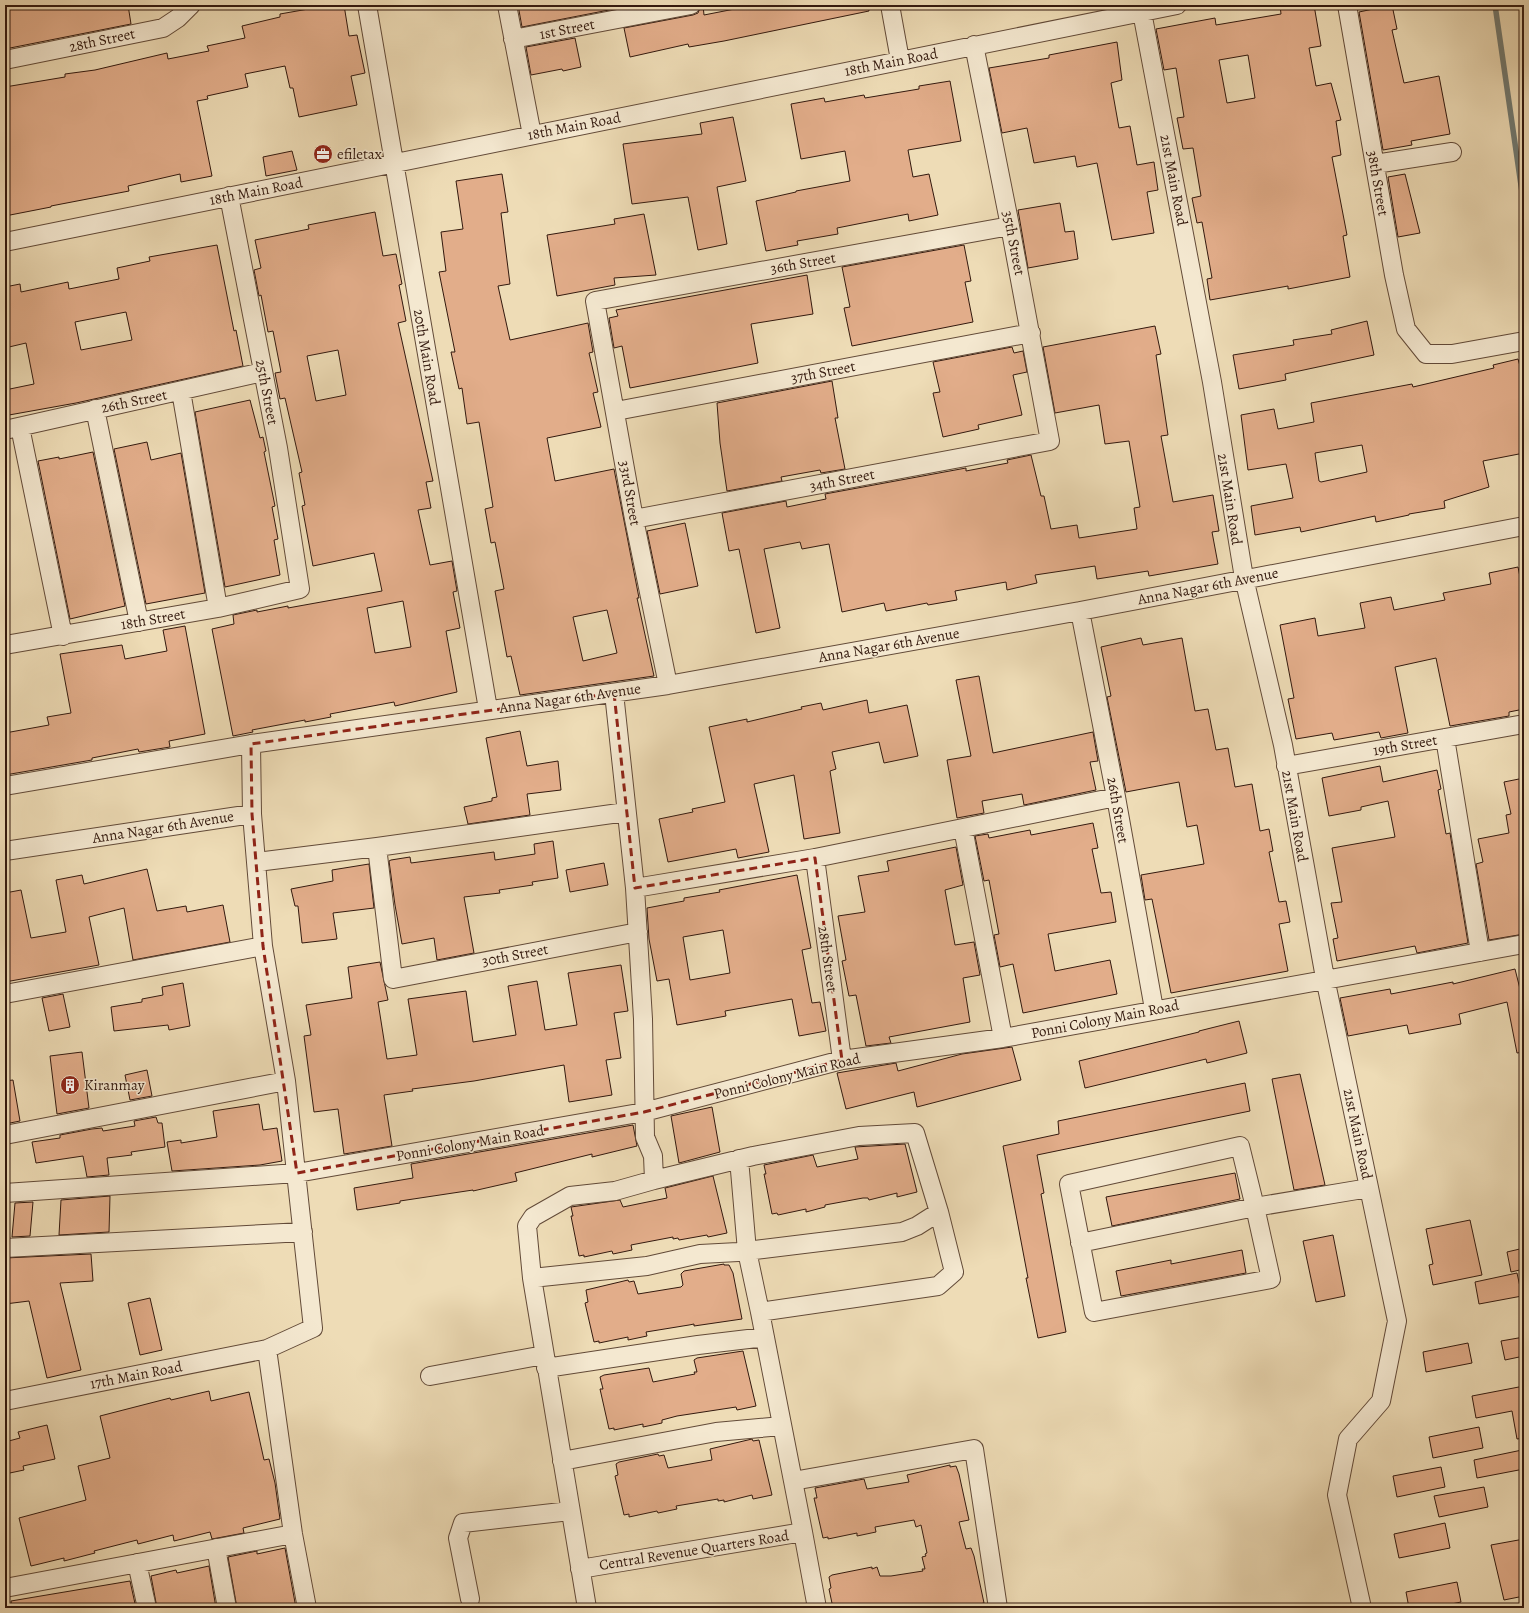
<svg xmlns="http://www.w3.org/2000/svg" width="1529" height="1613" font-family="Alegreya,serif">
	<rect width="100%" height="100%" fill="#eedcb6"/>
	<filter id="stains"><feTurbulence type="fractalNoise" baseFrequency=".005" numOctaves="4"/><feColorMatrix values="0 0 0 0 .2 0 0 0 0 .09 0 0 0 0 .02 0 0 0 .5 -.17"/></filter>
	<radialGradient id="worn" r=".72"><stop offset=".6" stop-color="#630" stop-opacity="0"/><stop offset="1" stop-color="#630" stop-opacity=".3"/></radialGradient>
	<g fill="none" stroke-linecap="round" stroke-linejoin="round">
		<path stroke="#717a72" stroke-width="5.5" d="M1495,5L1524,206"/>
	</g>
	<path fill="#e2ad8a" stroke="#33190e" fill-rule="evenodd" d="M5,5H128L131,24L5,49Z
		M331,5H344L349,36L357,35L365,73L351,76L357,105L299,117L293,88H290L285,66L245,74L248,87L207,96L208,99L197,101L212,176L181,182L180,174L128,186L129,191L51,206V207L5,216V87L65,77V74L95,70L167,53L168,59L209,51L207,46L245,38L242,26L280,17V14Z
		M518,5H614V9L522,27Z
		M701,5H703L704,15L755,5H868L869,11L724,41L689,47L688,44L630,57L624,28L693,15L698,13Z
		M1280,5H1314L1321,46L1309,48L1316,86L1331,83L1341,120L1336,121L1341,155L1332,157L1347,235L1343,236L1350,277L1288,289V286L1210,300L1207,279L1212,278L1202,222L1197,223L1192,198L1201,196L1193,148L1183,149L1177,118L1184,117L1176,68L1164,70L1156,29L1215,18L1216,25L1281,14ZM1248,55L1255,98L1227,103L1219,60Z
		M1392,5L1397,29L1392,30L1404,83L1439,76L1450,134L1411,141L1412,145L1383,150L1359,12Z
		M575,38L581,67L563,71L562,69L531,75L526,47Z
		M1117,42L1122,80L1111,83L1119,128L1130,126L1137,165L1154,162L1158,190L1147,192L1154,233L1112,240L1097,163L1077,167L1075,156L1034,163L1027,128L1002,133L989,68L1049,58V55Z
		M950,81L961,141L908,150L913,177L929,174L938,215L909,221L908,214L837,228L838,234L797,241L798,245L766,251L756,201L796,192V191L850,181L845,151L801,159L791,104L824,98L825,102L864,95L865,98L919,89V86Z
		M733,117L746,181L717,187L727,244L698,250L688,197L632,204L623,144L702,134L700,123Z
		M292,151L297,170L266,176L263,157Z
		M502,174L508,212L501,213L510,284L498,286L510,340L588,323L593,352L589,353L598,392L593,393L601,427L547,438L555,481L614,469L639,598H637L654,676L520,695L511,656L507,657L495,591L504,589L495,542L491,543L485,509L493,507L479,422L467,424L462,388L459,389L451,352H455L439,272L446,271L441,232L463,229L456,181ZM607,610L617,653L583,661L573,617Z
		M1405,174L1420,233L1398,237L1388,177Z
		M1060,203L1065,232L1074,231L1078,259L1028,268L1018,210Z
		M375,212L383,256L396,254L402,284L399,285L406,321L398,323L433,481L426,482L431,508L418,510L430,565L452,561L457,591L453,592L460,628L446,631L457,692L395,706L394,702L330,714L331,717L305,722V720L252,730L253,732L233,736L212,629L234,624L233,615L257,610V612L288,606V608L382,591L374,553L313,566L302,506L305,505L299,473L302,472L285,398L280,399L275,373L281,372L273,331L268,332L261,295L259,296L254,270L261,268L255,240L309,229L308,225ZM338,350L346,395L316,401L307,356ZM403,601L411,647L375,653L367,608Z
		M644,214L656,275L614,278L615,285L557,296L547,235L615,224L614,219Z
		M217,245L234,331L236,330L243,366L76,403L9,415L5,390L34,384L26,343L9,347L5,326V287L20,284L21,292L68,282L69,289L119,279L117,268L150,261L149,257ZM126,312L132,340L81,350L75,322Z
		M964,245L971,281L965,282L973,322L852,346L844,308L850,307L842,267Z
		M807,275L813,314L751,324L758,363L630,388L622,346L614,348L609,318L618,316L616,310Z
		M1367,321L1374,355L1285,374L1286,380L1239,389L1233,355L1294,345L1293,340L1332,334L1331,330Z
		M1155,326L1161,354L1156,355L1168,435L1161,436L1173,502L1213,495L1219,531L1212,532L1218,564L1149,576L1148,571L1097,579L1095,566L1035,575L1037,583L1007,590L1006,582L955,591L957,600L928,605L927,603L886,611L884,603L842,612L829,544L802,549L800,542L764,549L780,628L756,633L739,549L729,551L722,513L786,501L787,507L826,499L825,494L966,468V471L1008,463L1007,460L1031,455L1041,496H1044L1051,529L1077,525L1079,538L1137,529L1134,508L1140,507L1129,441L1105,444L1099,405L1055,413L1043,347Z
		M1012,347L1014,353L1023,351L1027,372L1013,375L1022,415L978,425L979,429L943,437L933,393L940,392L933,362Z
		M1518,359L1524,380V453L1483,461L1489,487L1444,501L1445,508L1409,514V515L1376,522L1375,516L1301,532L1300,527L1255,535L1251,506L1293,498L1286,464L1248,470L1241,415L1274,409L1278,429L1314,422L1311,403L1412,384L1413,387L1494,368L1493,365ZM1362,445L1367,472L1321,482L1319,481L1315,453Z
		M832,381L838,418H835L845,469L821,473L820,470L781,477L782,481L727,491L720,443L717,403Z
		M250,400L260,438L263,437L266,451L264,452L275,506L272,507L278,539L274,540L280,575L225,587L195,412Z
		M147,442L151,460L181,453L205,593L146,604L114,449Z
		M93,452L125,606L70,619L38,461L59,457V459Z
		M685,523L698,586L660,594L647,531Z
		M1518,567L1524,597V709L1509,712V716L1450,726L1436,658L1395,667L1408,733L1381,738L1379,732L1334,740L1332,733L1296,739L1288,699L1294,698L1280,625L1315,618L1318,636L1365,628L1360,603L1391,597L1394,610L1445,600L1443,593L1491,584L1489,573Z
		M185,626L205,734L169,741L170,747L139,752L138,749L92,758V760L5,775V733L49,725L47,717L71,713L60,654L122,645L125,659L167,651L163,630Z
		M1141,638L1143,645L1182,638L1195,711L1208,709L1216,750L1228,748L1235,787L1252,784L1260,831L1269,829L1273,851L1269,852L1279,902L1286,901L1290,922L1279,924L1288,971L1171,993L1152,899L1145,900L1141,875L1204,864L1197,825L1187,827L1179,782L1126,792L1107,697L1111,696L1101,647Z
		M979,676L993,753L1093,732L1098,761L1090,762L1096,790L1024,805L1022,794L982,801L984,813L957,818L947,760L971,756L956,680Z
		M867,700L869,713L907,705L918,756L884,763L879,742L832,752L836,769L830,771L840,833L804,839L794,775L754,784L769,852L738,858L736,849L668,862L659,819L693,812L692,809L725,802L709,727L747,719V722L802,709L801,707L821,703L823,710Z
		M520,731L527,766L558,761L561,790L527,794L530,815L468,824L464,807L492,801V798L497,797L486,738Z
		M1380,766L1383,782L1437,770L1441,789L1438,790L1446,834L1450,833L1468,943L1417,953L1415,946L1337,961L1333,939L1338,938L1331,903L1342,902L1332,848L1395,837L1388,801L1361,807V810L1329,816L1322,778Z
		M1524,778V934L1489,940L1476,864L1483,862L1478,839L1509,833L1506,815L1511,814L1504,782Z
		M1093,823L1098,848L1092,849L1101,893L1111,892L1116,922L1048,934L1055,971L1110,960L1117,994L1023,1013L1013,964L1000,967L994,935L999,934L989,880L984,881L975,836L988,834L989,838L1030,830L1031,835Z
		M553,841L558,878L532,882L533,885L499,890L500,893L464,897L474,953L437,960L434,938L402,944L395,905L389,861L391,860L410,857L411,863L494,852L495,860L535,854L534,844Z
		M956,847L963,885L945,890L955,945L974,942L980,975L963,978L970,1022L889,1037L891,1043L866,1046L856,995L849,996L842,961L846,960L838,916L865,912L858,876L889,871L887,861Z
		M604,863L608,885L570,892L566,870Z
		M369,864L374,908L333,913L337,939L302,943L298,906H295L291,889L333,881L332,870Z
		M147,869L157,911L186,906L187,912L223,905L230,942L133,960L124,908L89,917L99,965L5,982V893L21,890L31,938L66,932L56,880L82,875L84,884Z
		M797,875L811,948L802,950L812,1003L820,1002L826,1031L799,1036L792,999L725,1011L726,1016L677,1025L669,979L657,981L649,939L647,908L684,901V898L720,892L719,890ZM723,930L730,973L690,980L683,937Z
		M380,962L388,1000L378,1002L387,1059L417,1055L408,999L466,991L473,1042L516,1035L508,986L537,981L545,1030L577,1025L568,973L621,965L628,1011L614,1013L621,1058L606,1060L612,1095L569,1102L564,1065L474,1081L412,1089L413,1091L384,1095L392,1146L344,1154L338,1109L314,1112L304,1036L311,1035L306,1005L352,998L348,967Z
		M1515,969L1524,1005V1052L1517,1053L1507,1002L1459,1014L1461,1024L1409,1034L1407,1025L1348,1036L1340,998L1390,989L1391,994L1453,982V984Z
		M183,983L190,1026L169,1030L168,1025L114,1031L111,1007L142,1002V999L163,995L162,987Z
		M63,994L70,1027L49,1031L42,998Z
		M1239,1021L1247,1053L1207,1063L1206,1059L1085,1088L1079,1061L1199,1032V1031Z
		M1012,1047L1021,1080L917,1107L914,1092L846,1109L837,1073L896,1063L898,1071L962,1054Z
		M82,1052L89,1108L57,1114L50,1056Z
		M147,1070L152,1096L130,1100L125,1075Z
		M1300,1074L1325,1185L1294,1190L1272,1079Z
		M13,1080L20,1121L5,1124V1081Z
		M1245,1083L1250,1111L1037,1155L1044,1193L1041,1194L1066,1332L1038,1338L1026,1278H1028L1003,1146L1059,1134L1058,1121Z
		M259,1104L263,1130L277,1128L282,1161L260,1165L172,1171L167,1142L181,1140V1143L217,1137L213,1111Z
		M712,1107L720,1152L679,1163L671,1116Z
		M156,1117L158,1123H162L165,1147L131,1152L132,1155L107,1158L109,1175L87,1177L83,1156L36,1163L32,1142L60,1138V1135L92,1129L102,1128L103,1131L135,1126L134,1121Z
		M633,1125L637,1146L592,1157V1154L515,1173L517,1181L473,1191V1190L400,1201V1203L357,1210L354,1188L413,1178L411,1164Z
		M905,1144L917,1192L897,1197V1193L869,1200L868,1198H863L825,1205V1207L806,1212V1209L778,1215L777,1213L772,1214L764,1174H766L764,1165L813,1155L817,1167L858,1159L855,1147Z
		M1235,1173L1240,1199L1112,1226L1106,1197Z
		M713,1176L727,1233L708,1237L707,1235L679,1240L678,1238L673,1239V1237L631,1245L632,1250L613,1254L612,1251L584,1257V1255L579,1256L571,1216H573L571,1207L620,1200L623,1207L667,1198L665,1188Z
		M110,1196L109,1232L59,1235L61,1200Z
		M33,1202L30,1236L12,1237L15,1203Z
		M1470,1220L1482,1275L1433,1285L1429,1265L1433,1264L1426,1229Z
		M1333,1235L1345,1296L1316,1302L1303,1241Z
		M1524,1248V1269L1511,1272L1507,1252Z
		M1242,1250L1246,1273L1121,1296L1116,1271L1171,1260V1264Z
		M91,1254L93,1281L60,1283L81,1370L47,1378L29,1301L5,1304V1258Z
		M724,1264V1265H729L733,1273L742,1319L694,1326V1324L689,1325L646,1332L647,1336L628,1340V1337L599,1343V1341L594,1342L585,1303L588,1302L586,1290L628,1280L629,1282L634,1281L638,1294L681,1287L683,1285L681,1274L684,1271Z
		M1517,1273L1522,1296L1479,1304L1475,1282Z
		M150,1298L162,1350L140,1355L128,1303Z
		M1524,1337V1356L1505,1360L1501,1341Z
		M1468,1343L1472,1363L1426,1372L1423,1352Z
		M743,1351L756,1406L737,1410L736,1407L677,1416L662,1420V1423L643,1427V1424L614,1430V1428L609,1429L600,1389H603L600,1377L604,1375L649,1368L653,1382L695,1374L694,1372H697L694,1360L697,1358Z
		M1524,1386V1438L1517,1439L1512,1411L1476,1418L1472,1396Z
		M209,1391L211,1401L249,1392L264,1460L269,1459L275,1483L280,1519L243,1528L244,1533L212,1539L210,1532L174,1541L173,1535L138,1544L137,1540L94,1551L95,1553L64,1561V1558L31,1566L19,1518L86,1500L78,1466L110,1458L100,1416L170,1398L171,1400Z
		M47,1425L55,1459L23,1466L24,1470L5,1474V1442L20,1438L18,1432Z
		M1479,1427L1483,1448L1433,1458L1429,1437Z
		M752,1439L753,1441L759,1440L772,1495L753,1499L752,1495L724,1502V1500L718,1501V1499L676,1506L677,1509L658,1513L657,1511L629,1517V1514L624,1515L615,1476L618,1475L616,1464L619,1462L658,1454L659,1456L664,1455L668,1468L712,1460L710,1449Z
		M1522,1450L1524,1469L1477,1478L1474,1460Z
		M950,1465V1467L956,1466L959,1474L969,1520L959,1522L966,1549L971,1548L974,1556L984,1603L965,1607L964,1604L945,1608H833L829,1589L831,1588L829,1577L832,1575L872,1567V1569L877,1567L880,1576H891L923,1571L922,1569H925L922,1557L926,1556L925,1554L927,1553L921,1525L916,1527L914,1520L875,1527L876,1532L857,1536V1533L828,1539V1537L823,1538L814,1498H817L815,1488L864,1479L867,1489L909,1482L907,1475Z
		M1441,1467L1445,1487L1397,1497L1393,1476Z
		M1484,1487L1488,1507L1439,1517L1434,1496Z
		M1445,1523L1450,1548L1399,1558L1394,1534Z
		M1524,1539V1596L1504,1600L1491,1545Z
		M285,1548L296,1608H237L228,1557L257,1551V1554Z
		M209,1566L216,1608H157L151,1576L176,1570L177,1573Z
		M130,1581L136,1608H12L11,1601Z
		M1457,1582L1461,1602L1432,1608H1409L1406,1592Z"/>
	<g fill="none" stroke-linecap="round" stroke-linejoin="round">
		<defs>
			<path id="minor" d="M367,5L488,709
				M507,5L532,135
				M890,5L900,60
				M1347,5L1394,275L1406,329L1426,354H1452L1524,341
				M1142,12L1212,382L1244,578L1283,745L1325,978L1397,1321L1381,1401L1348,1439L1337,1495L1362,1608
				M513,39L691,5
				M5,60L163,28L178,18L191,5
				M1375,164L1452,152
				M5,242L1177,5
				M181,391L218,608
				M95,409L139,622
				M616,411L1031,333
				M20,427L63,636
				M5,430L263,372
				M634,519L1050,441L1010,226L974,45
				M1080,611L1116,797L1154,1009
				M5,645L218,608L300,589L278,448L229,196
				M668,685L634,519L595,301L1010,226
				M1445,738L1480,952
				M1286,766L1524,724
				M5,786L251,744
				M252,814L263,946L286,1081L313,1328L267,1349L293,1534L307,1608
				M963,828L1003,1038
				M377,847L393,979L638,932
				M5,851L252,814L251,744L668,685L1080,611L1524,526
				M815,858L842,1060
				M257,862L377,847L626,812
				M635,888L815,858L1116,797
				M5,994L263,946
				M5,1135L286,1081
				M739,1159L747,1251L760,1312
				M654,1180L753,1156L859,1136L915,1133L939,1212L954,1272L938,1286L760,1312L803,1532
				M5,1193L297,1173L644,1112L842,1060L1003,1038L1524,944
				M1080,1243L1255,1207L1271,1279L1094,1312L1069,1184L1240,1146L1255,1207L1369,1188
				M5,1248L303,1232
				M532,1278L647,1266L700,1254L738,1252L902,1232L917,1226L939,1212
				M546,1368L698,1345L765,1337
				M430,1376L544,1355
				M5,1401L267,1349
				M562,1461L716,1432L782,1426
				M793,1481L974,1449L998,1608
				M216,1548L227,1608
				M137,1563L147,1608
				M580,1569L803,1532L817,1608
				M5,1588L293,1534
				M470,1599L458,1538L463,1523L570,1511
				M587,1608L532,1278L527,1226L533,1217L570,1196L615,1191L654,1180L653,1156L645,1137L643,1019L635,888L614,693"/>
		</defs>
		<use href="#minor" stroke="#624a38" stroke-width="20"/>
		<use href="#minor" stroke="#f4e8d0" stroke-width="18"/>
	</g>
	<path fill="none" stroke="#8f2418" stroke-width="3" stroke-dasharray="8 5" stroke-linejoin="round" d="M614,693L635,888L815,858L842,1060L644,1112L297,1173L263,946L252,814L251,744Z"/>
	<defs>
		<symbol id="office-disc" viewBox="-11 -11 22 22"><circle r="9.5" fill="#8f2418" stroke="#f4e8d0"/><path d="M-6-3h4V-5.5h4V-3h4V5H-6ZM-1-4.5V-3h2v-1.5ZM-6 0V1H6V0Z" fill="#fff"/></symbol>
		<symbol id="building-disc" viewBox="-11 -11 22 22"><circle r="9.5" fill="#8f2418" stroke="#f4e8d0"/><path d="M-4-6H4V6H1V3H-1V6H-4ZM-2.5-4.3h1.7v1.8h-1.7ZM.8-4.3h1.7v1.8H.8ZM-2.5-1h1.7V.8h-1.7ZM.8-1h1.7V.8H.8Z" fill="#fff"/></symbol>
	</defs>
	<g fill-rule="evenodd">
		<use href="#office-disc" x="312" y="143" width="22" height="22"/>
		<use href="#building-disc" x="59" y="1074" width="22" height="22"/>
	</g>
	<g text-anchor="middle" stroke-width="3" stroke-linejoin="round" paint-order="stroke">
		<g font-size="15" fill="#33190e" stroke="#f4e8d0">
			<text transform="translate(567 29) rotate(-11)" y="5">1st Street</text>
			<text transform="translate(102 40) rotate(-12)" y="5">28th Street</text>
			<text transform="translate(891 62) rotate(-11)" y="5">18th Main Road</text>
			<text transform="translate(574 126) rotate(-11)" y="5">18th Main Road</text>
			<text transform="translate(1174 180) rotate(79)" y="5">21st Main Road</text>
			<text transform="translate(1378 183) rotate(80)" y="5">38th Street</text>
			<text transform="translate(256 191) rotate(-11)" y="5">18th Main Road</text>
			<text transform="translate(1014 243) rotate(79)" y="5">35th Street</text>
			<text transform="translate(803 263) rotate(-10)" y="5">36th Street</text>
			<text transform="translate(427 357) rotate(80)" y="5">20th Main Road</text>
			<text transform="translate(823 372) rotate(-11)" y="5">37th Street</text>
			<text transform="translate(267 392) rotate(79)" y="5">25th Street</text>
			<text transform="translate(134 401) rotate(-12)" y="5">26th Street</text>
			<text transform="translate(842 480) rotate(-11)" y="5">34th Street</text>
			<text transform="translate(630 493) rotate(80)" y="5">33rd Street</text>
			<text transform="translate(1230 499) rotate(81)" y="5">21st Main Road</text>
			<text transform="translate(1208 586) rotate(-11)" y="5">Anna Nagar 6th Avenue</text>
			<text transform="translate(153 619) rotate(-10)" y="5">18th Street</text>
			<text transform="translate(889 645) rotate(-10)" y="5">Anna Nagar 6th Avenue</text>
			<text transform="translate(570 698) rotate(-8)" y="5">Anna Nagar 6th Avenue</text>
			<text transform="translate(1405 745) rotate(-10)" y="5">19th Street</text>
			<text transform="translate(1118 810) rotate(80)" y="5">26th Street</text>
			<text transform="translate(1295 816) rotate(80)" y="5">21st Main Road</text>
			<text transform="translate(163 827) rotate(-9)" y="5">Anna Nagar 6th Avenue</text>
			<text transform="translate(515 955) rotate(-11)" y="5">30th Street</text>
			<text transform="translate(828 959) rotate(82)" y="5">28th Street</text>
			<text transform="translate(1105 1019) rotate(-11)" y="5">Ponni Colony Main Road</text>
			<text transform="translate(787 1076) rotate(-14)" y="5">Ponni Colony Main Road</text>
			<text transform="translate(1358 1134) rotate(78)" y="5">21st Main Road</text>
			<text transform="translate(470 1143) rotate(-10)" y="5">Ponni Colony Main Road</text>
			<text transform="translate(136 1375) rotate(-11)" y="5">17th Main Road</text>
			<text transform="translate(694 1550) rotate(-9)" y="5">Central Revenue Quarters Road</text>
		</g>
		<g font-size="15" fill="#33190e" stroke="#f4e8d0" text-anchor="start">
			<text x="337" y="159">efiletax</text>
			<text x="84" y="1090">Kiranmay</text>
		</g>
	</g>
	<rect width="1529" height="1613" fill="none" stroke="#eedcb6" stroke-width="20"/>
	<rect x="6" y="6" width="1517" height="1601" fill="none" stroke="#33190e" stroke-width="2"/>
	<rect x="10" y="10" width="1509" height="1593" fill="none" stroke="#33190e"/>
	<rect width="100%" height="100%" filter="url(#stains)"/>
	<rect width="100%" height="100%" fill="url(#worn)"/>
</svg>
